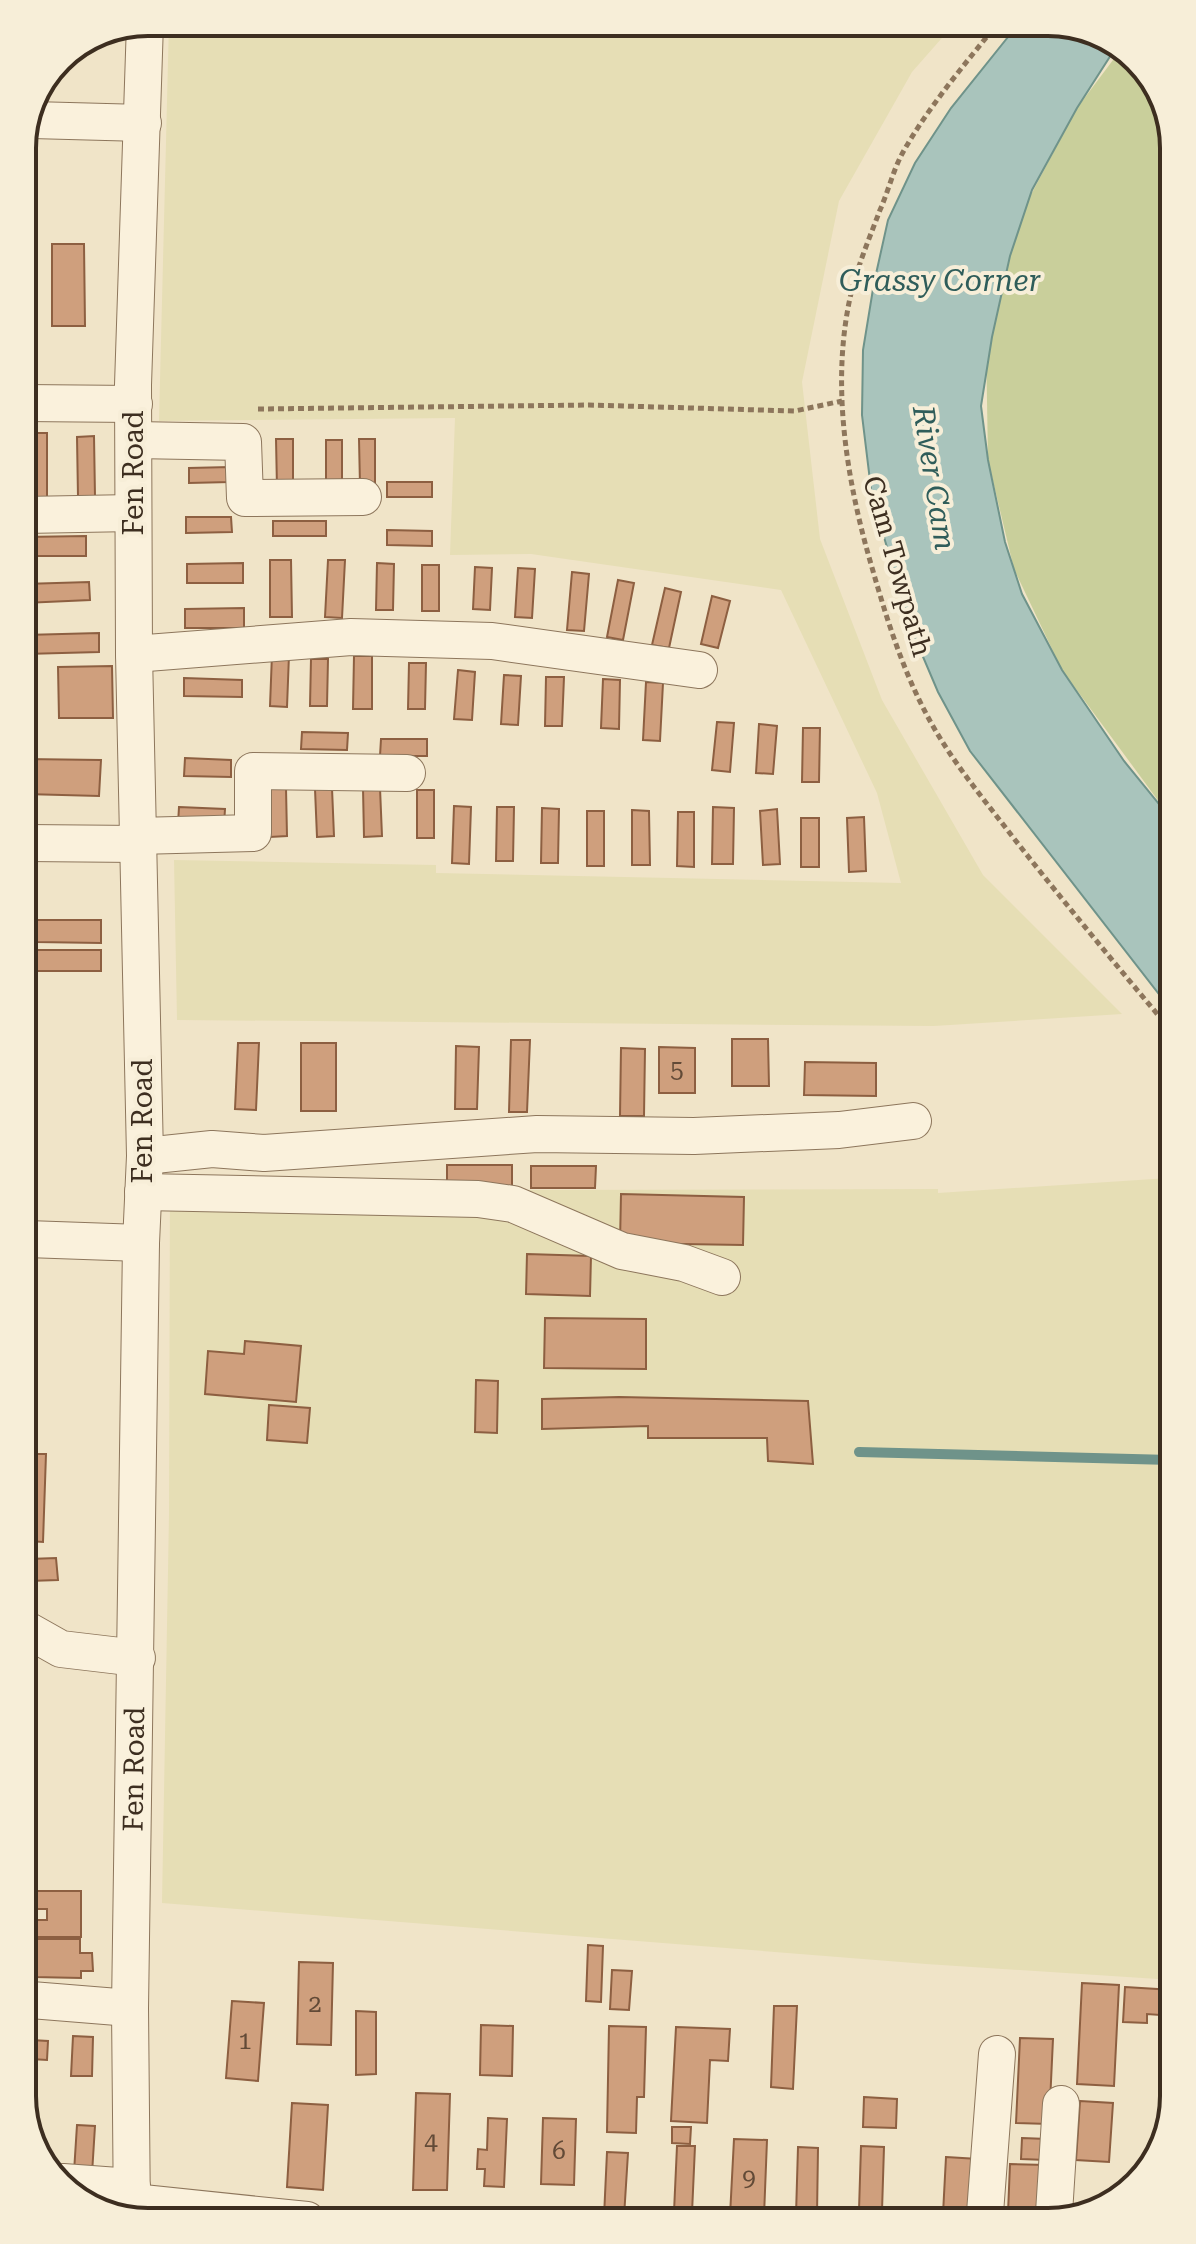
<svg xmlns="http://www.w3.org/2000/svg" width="1196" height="2244" font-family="'Roboto Serif',serif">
	<rect width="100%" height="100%" fill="#f0e4c8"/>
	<path fill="#e6deb5" d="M169,22H956L912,72L839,201L802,382L820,539L882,700L983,875L1122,1014L934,1026L177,1020L174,860L436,865V873L901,883L877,793L781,590L531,554L450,555L455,418L159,421Z
		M1169,1178L1173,1980L926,1964L162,1903L169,1515L170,1183L526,1190L938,1189V1193Z"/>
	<path fill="#c9cf9b" d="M1122,48L1164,100L1168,814L1062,670L1014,569L988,460L985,281L1077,108Z"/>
	<path fill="#a9c4bc" stroke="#6f938a" stroke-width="2" d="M1020,22H1056L1118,44L1077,108L1032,190L1010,256L992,337L981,406L988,460L1005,542L1022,594L1062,670L1124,761L1168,815L1169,1007L970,751L938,692L912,631L872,497L862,415L863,350L874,283L888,220L915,163L951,108Z"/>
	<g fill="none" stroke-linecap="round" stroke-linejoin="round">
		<path stroke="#6f938a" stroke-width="10" d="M859,1452L1171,1460"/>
	</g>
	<path fill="#cf9f7d" stroke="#8d5f41" stroke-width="2" d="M52,244H84L85,326H52Z
		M29,433H47V500H28Z
		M94,436L95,497H78L77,437Z
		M276,439H293V487L277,488Z
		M359,439H375V485H360Z
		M326,440H342V487H326Z
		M230,467V482L189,483V468Z
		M387,482H432V497H387Z
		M186,517H231L232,532L186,533Z
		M273,521H326V536H273Z
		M387,530L432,531V546L387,545Z
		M86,536V556H24V537Z
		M270,560H291L292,617H270Z
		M328,560H345L342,618L325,617Z
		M243,563V583H187V564Z
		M377,563L394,564L393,610H376Z
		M422,565H439V611H422Z
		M475,567L492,568L490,610L473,609Z
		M518,568L535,569L532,618L515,617Z
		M572,572L589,574L584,631L567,630Z
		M618,580L634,583L623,640L607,637Z
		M89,582L90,600L24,603V584Z
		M665,588L681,592L669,648L652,645Z
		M712,596L730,601L718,648L701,644Z
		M244,608V628H185V609Z
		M99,633V652L25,654V635Z
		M272,654L289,655L287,707L270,706Z
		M354,656H372V709H353Z
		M311,659H328L327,706H310Z
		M409,663H426L425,709H408Z
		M112,666L113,718H59L58,667Z
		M458,670L475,672L472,720L454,719Z
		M504,675L521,676L518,725L501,724Z
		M546,677H564L562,726H545Z
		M184,678L242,680V697L184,696Z
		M603,679L620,680L619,729L601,728Z
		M646,682L663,683L660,741L643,740Z
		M717,722L734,723L730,772L712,770Z
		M759,724L777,726L773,774L756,773Z
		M803,728H820L819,782H802Z
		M302,732L348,733L347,750L301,749Z
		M381,739H427V756H380Z
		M185,758L231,760V777L184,776Z
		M25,759L101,760L99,796L25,794Z
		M286,788L287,836L270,837L269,789Z
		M332,788L334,836L317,837L315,789Z
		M363,788H380L382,836L364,837Z
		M417,790H434V838H417Z
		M454,806L471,807L469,864L452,863Z
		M179,807L225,809L224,825L178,824Z
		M497,807H514L513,861H496Z
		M713,807L734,808L733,864H712Z
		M542,808L559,809L558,863H541Z
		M777,809L780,864L763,865L760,811Z
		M632,810L649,811L650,865H632Z
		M587,811H604V866H587Z
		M678,812H694V867L677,866Z
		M864,817L866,871L849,872L847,818Z
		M801,818H819V867H801Z
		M37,920H101V943L36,942Z
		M32,950H101V971H32Z
		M732,1039H768L769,1086H732Z
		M511,1040H530L527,1112H509Z
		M238,1043H259L256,1110L235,1109Z
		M301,1043H336V1111H301Z
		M456,1046L479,1047L477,1109H455Z
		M659,1047L695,1048V1093H659Z
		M621,1048L645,1049L644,1116H620Z
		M805,1062L876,1063V1096L804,1095Z
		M447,1165H512V1186H447Z
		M531,1166H596L595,1188H531Z
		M621,1194L744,1197L743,1245L620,1243Z
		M527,1254L591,1256L590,1296L526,1294Z
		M545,1318L646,1319V1369L544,1368Z
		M245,1341L301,1346L296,1402L205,1394L208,1351L244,1354Z
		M476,1380L498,1381L497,1433L475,1432Z
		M619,1397L808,1401L813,1464L768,1461L767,1438H648V1426L542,1429V1399Z
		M269,1405L310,1408L307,1443L267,1440Z
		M29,1454H46L43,1542L29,1541Z
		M56,1558L58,1580L29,1581V1559Z
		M31,1891H81V1937H35V1920H47V1909H31Z
		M34,1939H80V1953H92L93,1971H81V1978L34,1977Z
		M588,1945L603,1946L601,2002L586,2001Z
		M299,1962L333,1963L331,2045L297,2044Z
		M612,1970L632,1971L629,2010L610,2009Z
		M1082,1983L1119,1985L1114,2086L1077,2084Z
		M1125,1987L1173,1990L1174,2016L1147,2014V2023L1123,2022Z
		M232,2001L264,2003L258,2081L226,2078Z
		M774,2006H797L793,2089L771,2087Z
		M356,2011L376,2012V2074L356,2075Z
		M481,2025L513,2026L512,2076L480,2075Z
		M609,2026L646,2027L644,2097H637L636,2133L607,2132Z
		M676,2027L730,2029L728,2061L710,2060L707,2123L671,2121Z
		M73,2036L93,2037L92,2076H71Z
		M1020,2038L1053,2039L1049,2124L1016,2123Z
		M31,2040L48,2041L47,2060L31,2059Z
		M416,2093L450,2094L447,2190H413Z
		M864,2097L897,2099L896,2128L863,2127Z
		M1080,2101L1113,2103L1109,2162L1076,2160Z
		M292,2103L328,2105L323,2190L287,2187Z
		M488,2118L507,2119L504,2187L484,2186L485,2169H477L478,2149L487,2150Z
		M543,2118L576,2119L574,2185L541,2184Z
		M77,2125L95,2126L92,2174L74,2172Z
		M672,2127H691L690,2144L672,2143Z
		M1022,2138L1047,2139L1046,2160L1021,2159Z
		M734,2139L767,2140L764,2216H730Z
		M677,2146H695L692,2213L674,2212Z
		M861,2146L884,2147L882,2211L859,2210Z
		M798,2147L818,2148L817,2215H796Z
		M607,2152L628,2153L624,2217H604Z
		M946,2157L978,2159L976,2213L943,2214Z
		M1010,2164L1046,2165L1043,2213H1008Z"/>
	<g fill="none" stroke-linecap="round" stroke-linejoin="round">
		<defs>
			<g id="minor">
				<path d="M32,120L143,123"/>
				<path d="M24,403L134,404"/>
				<path d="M135,440L243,442L245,498L363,497"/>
				<path d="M24,515L133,513"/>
				<path d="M134,654L351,637L492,641L699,670"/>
				<path d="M137,836L253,833V771L407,773"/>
				<path d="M26,843L138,844"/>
				<path d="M145,1156L212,1149L264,1153L537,1134L694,1136L839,1130L913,1121"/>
				<path d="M143,1192L478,1199L513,1204L622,1251L684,1263L722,1277"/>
				<path d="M27,1239L141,1243"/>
				<path d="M29,1631L61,1649L137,1658"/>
				<path d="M31,2000L130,2008"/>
				<path d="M63,2182L132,2187"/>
				<path d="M133,2202L307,2220"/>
				<path d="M985,2213L997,2054"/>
				<path d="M1054,2213L1061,2104"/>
				<path id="s1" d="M132,2219L130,2008L141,1243L145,1156L134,654L133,385L145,23"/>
			</g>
		</defs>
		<use href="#minor" stroke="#8d765c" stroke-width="38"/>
		<path stroke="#8d765c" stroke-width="5" stroke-dasharray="6 4" stroke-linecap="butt" d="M999,22C967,61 926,110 902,154C893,171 888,192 880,210C868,242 854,274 848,308C832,394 848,487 873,571C889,627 907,683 937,733C959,770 986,802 1012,836C1063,901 1116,965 1169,1028
			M258,409L589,405L795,411L842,401"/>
		<use href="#minor" stroke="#faf1dc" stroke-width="36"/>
	</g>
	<g text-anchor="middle" stroke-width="8" stroke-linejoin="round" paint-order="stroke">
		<g font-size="24" fill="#624a37">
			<text x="677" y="1078">5</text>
			<text x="315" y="2012">2</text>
			<text x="245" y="2049">1</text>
			<text x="431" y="2150">4</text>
			<text x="559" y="2159">6</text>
			<text x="749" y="2186">9</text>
		</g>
		<g font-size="28" fill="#3d2e20" stroke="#f7eed8">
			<text transform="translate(133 473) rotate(-90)" y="10">Fen Road</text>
			<text transform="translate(898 566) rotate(74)" y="10">Cam Towpath</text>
			<text transform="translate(142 1121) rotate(-90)" y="10">Fen Road</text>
			<text dy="10" stroke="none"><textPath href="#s1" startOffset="450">Fen Road</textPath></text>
		</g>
		<g font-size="30" font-style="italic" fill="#2f5d5a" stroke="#f7eed8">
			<text x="940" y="291">Grassy Corner</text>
			<text transform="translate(934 478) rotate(81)" y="10">River Cam</text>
		</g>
	</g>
	<path d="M0 0H1196V2244H0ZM148 36H1048A112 112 0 0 1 1160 148V2096A112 112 0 0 1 1048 2208H148A112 112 0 0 1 36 2096V148A112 112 0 0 1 148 36Z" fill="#f7eed8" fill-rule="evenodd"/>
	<path fill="none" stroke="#3d2e20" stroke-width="4" d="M148 36H1048A112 112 0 0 1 1160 148V2096A112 112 0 0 1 1048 2208H148A112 112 0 0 1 36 2096V148A112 112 0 0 1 148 36Z"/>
</svg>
